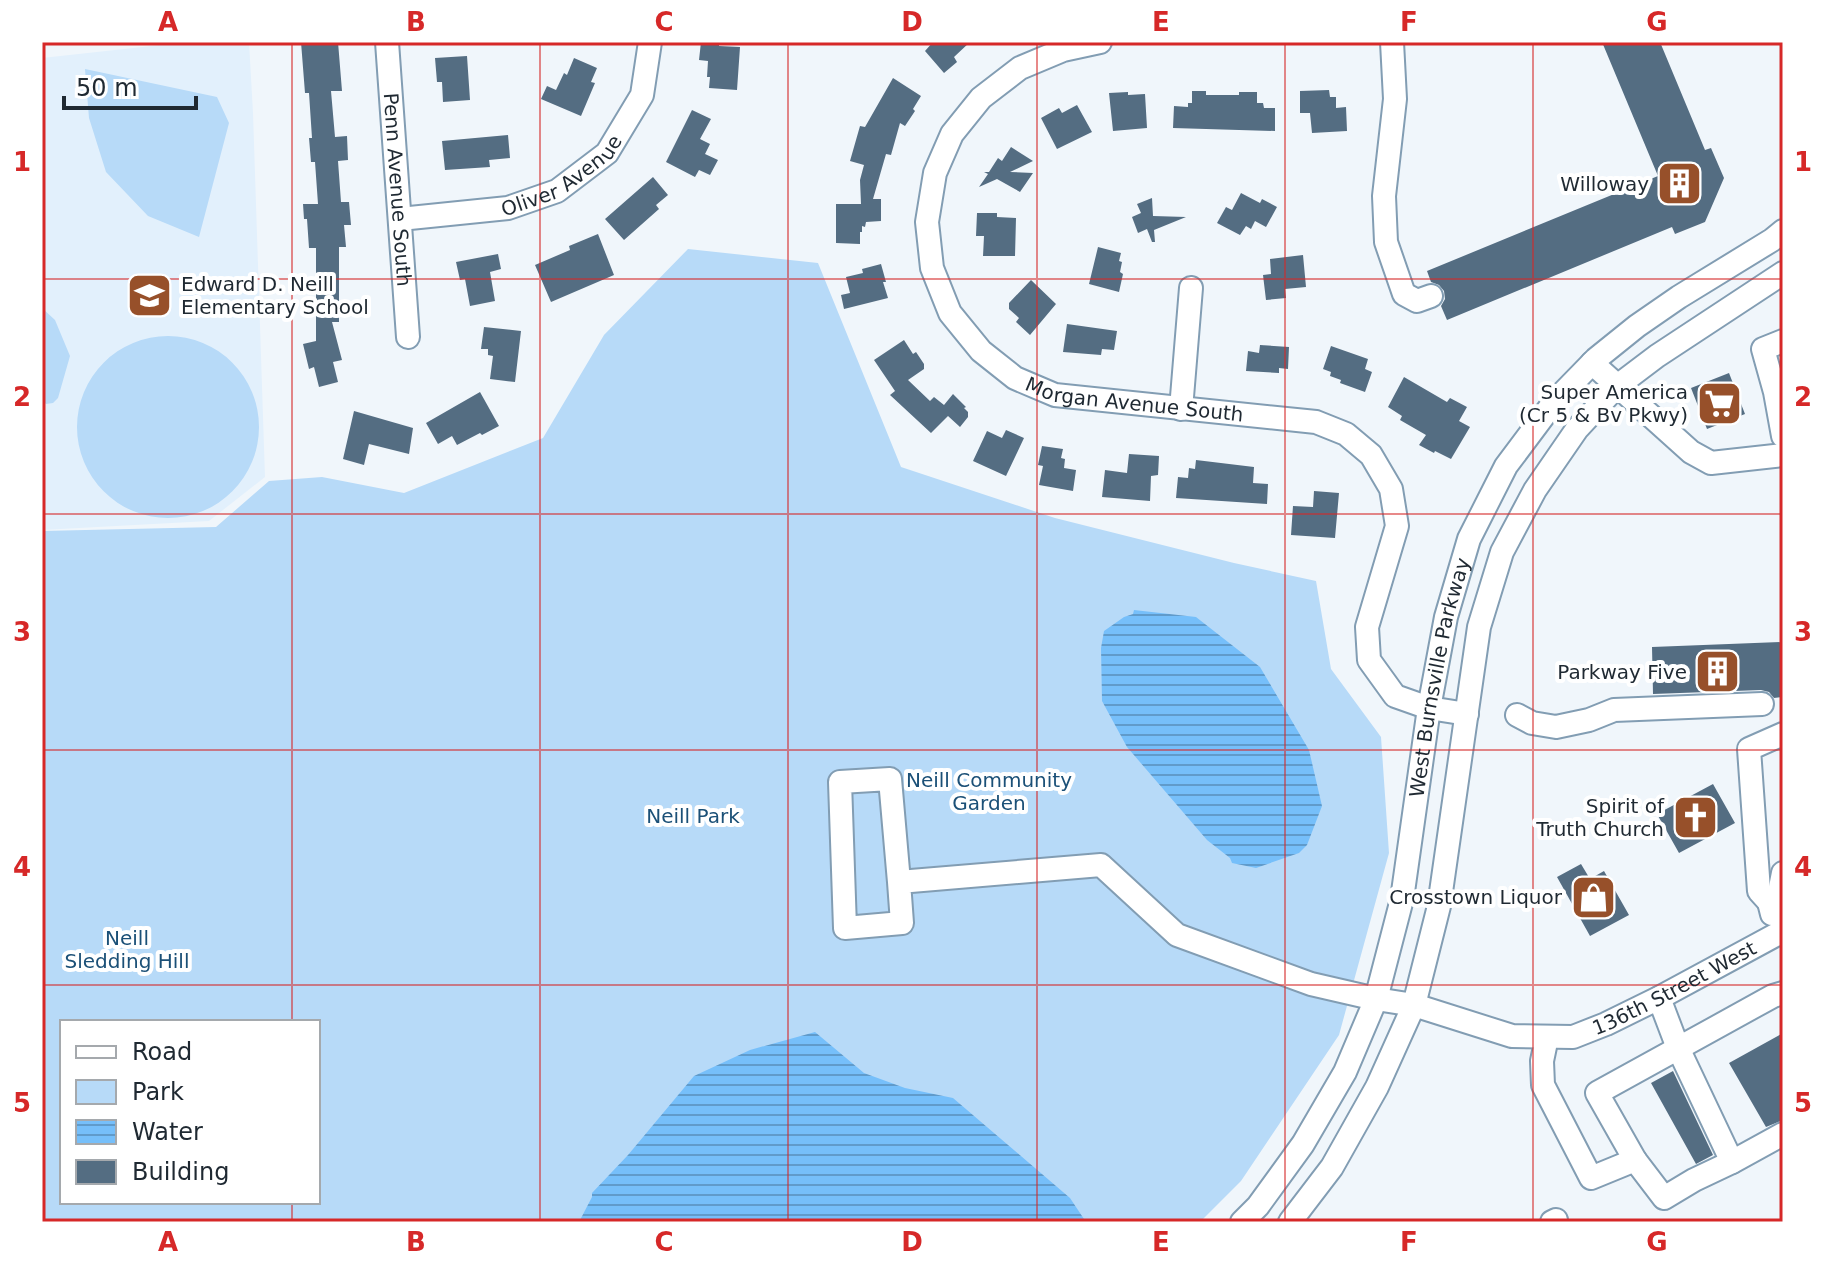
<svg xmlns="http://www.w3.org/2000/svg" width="1825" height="1264" font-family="'DejaVu Sans',sans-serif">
	<defs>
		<pattern id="water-rules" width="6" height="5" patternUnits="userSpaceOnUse" patternTransform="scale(2)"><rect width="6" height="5" fill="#76bffa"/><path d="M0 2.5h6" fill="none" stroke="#609bcb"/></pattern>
	</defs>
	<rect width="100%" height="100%" fill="#f0f6fb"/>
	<path fill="#e2f0fc" d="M188,42H249L253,113L265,477L209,521L42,530V58Z"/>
	<path fill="#b7daf8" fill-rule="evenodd" d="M85,69L217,97L229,123L199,237L148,216L106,172L89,118Z
		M688,249L818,263L901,467L1055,518L1234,563L1316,581L1331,669L1381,737L1389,853L1339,1035L1241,1181L1200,1222H42V531L216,527L269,481L322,477L404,493L543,438L604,335ZM62,1022H318V1202H62Z
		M42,308L55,320L70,356L58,398L53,403L46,404L42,400Z
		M77 427a91 91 0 1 1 182 0a91 91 0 1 1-182 0Z"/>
	<path fill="url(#water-rules)" d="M1134,610L1196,617L1260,667L1309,750L1322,806L1307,845L1299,853L1256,868L1232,863L1230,858L1207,840L1127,747L1102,701L1101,648L1104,631L1124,617L1133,614Z
		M815,1032L864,1073L905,1088L953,1098L1070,1198L1086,1222H579L592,1197V1193L628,1155L694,1076L750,1050Z"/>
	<path fill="#546d82" d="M301,42H338L342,91H331L335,137L347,136L348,160L338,161L341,202H349L351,225H344L346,247H339V322H332L342,360L333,362L338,382L319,387L314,367L309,369L303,344L316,341V248H309L307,219H304L303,204H318L315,162H311L309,138H312L309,93H305Z
		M701,42H719V46L740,47L737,90L709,88L710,77H707L708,61L699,60Z
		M933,42H970L954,57L957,62L944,73L925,51Z
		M1602,42H1660L1705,150L1711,148L1724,178L1705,222L1675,234L1672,227L1447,320L1441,306L1445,299L1444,291L1439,285L1431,282L1427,271L1658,176Z
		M467,56L470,100L443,102L442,82H437L435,58Z
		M574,58L597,68L591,82L595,83L581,116L541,99L547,86L556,90L564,73L567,75Z
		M893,78L921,96L913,109L915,111L905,126L900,123L891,155L886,154L873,199H881V221L866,222L865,227L862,226V232H860V244L836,243V204H861L860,180L864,165L850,161L860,126L865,127Z
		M1329,90L1330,97H1336V108L1346,107L1347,131L1312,133L1310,113H1300V91Z
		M1192,91H1206V95H1239V92H1257V103H1263L1264,108H1275V131L1173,128L1174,106L1188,107V103H1192Z
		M1128,92V95L1145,94L1147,128L1113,131L1109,93Z
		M1077,105L1092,132L1057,149L1041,118L1059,108L1062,113Z
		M692,110L711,119L700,139L710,144L705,154L718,160L710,175L699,170L695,177L666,162Z
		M508,135L510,158L489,160L490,167L445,170L442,141Z
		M1011,147L1033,161L1010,172L1033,173L1020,192L997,179L979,187L988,174L984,172H989L998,158L1002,161Z
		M653,177L668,195L656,205L659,209L624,240L605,219Z
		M1241,193L1260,203L1262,199L1277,207L1266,227L1255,221L1251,229L1246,226L1240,235L1217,223L1226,207L1232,210Z
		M1152,198L1153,216L1186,217L1154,230L1155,242H1152L1147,229L1138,233L1132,217L1141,213L1137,204Z
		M977,213H997V217L1016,218L1015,256H983L984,236H976Z
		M598,234L614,275L551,302L535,265L570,250L569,246Z
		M1098,247L1121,253L1119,261L1122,262L1120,272L1123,274L1119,292L1089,284Z
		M498,254L501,269L490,272L495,301L470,306L465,279L460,280L456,262Z
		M1303,255L1306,287L1285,289L1286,298L1266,300L1263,275L1271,274L1270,259Z
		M881,264L886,282H883L888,298L844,309L841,295L850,293L846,277L863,273L862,269Z
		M1031,280L1056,304L1030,335L1016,322L1019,318L1009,309V303Z
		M1067,324L1117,331L1114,350L1102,349L1101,355L1063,352Z
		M484,327L521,331L515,382L490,379L493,356L488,355V349H481Z
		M904,340L913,354L916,352L924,364V369L908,380L930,401L934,397L944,405L953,394L966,407L964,408L968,412V417L960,427L948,416L931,433L890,395L895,391L874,360Z
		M1260,345L1289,347L1288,369L1279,368V373L1246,371L1248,351L1259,353Z
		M1331,346L1368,359L1365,369L1372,372L1365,392L1340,383L1341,380L1330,376L1331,372L1323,369Z
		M1729,373L1745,414L1707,429L1691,388Z
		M1404,377L1447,402L1450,398L1467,407L1459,421L1470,427L1451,459L1435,451L1434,453L1419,445L1426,435L1400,420L1402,416L1388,407Z
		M480,392L499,426L482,435L480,433L457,445L452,436L438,444L426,423Z
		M354,411L413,428L409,454L369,444L364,465L343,459Z
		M1006,430L1024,438L1006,476L973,461L987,431L1002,438Z
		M1042,446L1063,449L1061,458L1065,459L1064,468L1076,470L1073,491L1039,485L1043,466L1038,465Z
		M1129,454L1159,456L1158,475L1151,476L1150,501L1102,497L1105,470L1127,473Z
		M1196,460L1254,467L1253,483L1268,484L1267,504L1176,498L1178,477L1188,478L1189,468L1195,469Z
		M1314,491L1339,493L1335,538L1291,535L1293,506L1313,507Z
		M1783,642V697L1774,698L1769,692L1761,690L1653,694L1652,647Z
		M1713,784L1735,823L1679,853L1657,814Z
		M1581,864L1590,879L1604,871L1629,915L1590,936L1557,877Z
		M1783,1033V1120L1766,1127L1729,1063Z
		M1673,1071L1713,1155L1696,1164L1651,1083Z"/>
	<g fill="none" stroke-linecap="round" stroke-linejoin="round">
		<defs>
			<g id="minor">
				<path id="s1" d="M387,42L408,337"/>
				<path id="s2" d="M1100,42L1063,50L1020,68L981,98L952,134L935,173L927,222L932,268L950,313L981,351L1015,378L1055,395L1316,422L1346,434L1371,455L1391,489L1397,526L1367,627L1369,660L1395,696L1429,708L1467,714"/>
				<path d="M1392,42L1395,99L1384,196L1386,242L1404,294L1417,301L1431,296"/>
				<path id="s3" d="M400,219L508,208L557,191L607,153L642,95L650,42"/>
				<path d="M1783,341L1763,349L1775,392L1783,436"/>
				<path d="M1592,363L1691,452L1711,463L1783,455"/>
				<path d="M1181,409L1191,288"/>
				<path d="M1517,715L1532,723L1556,727L1589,720L1614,710L1762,704"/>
				<path id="s4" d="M899,882L902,923L845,928L840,782L890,779L899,882L1101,865L1177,935L1311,984L1376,999L1414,1005L1512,1036L1573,1037L1606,1024L1659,998L1783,931"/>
				<path d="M1769,902L1759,891L1749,749L1783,734"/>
				<path d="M1772,914L1769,902L1779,893L1783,873"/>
				<path d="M1547,1037L1542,1061L1543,1085L1591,1178L1635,1160L1664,1198L1694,1180L1732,1162L1678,1048L1659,998"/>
				<path d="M1635,1160L1597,1093L1773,996L1783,993"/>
				<path d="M1732,1162L1783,1134"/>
				<path id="s5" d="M1242,1222L1258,1206L1303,1144L1345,1072L1376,999L1402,899L1429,708L1446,617L1469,539L1506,466L1554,402L1596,359L1637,326L1679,297L1772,240L1783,231"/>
				<path d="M1290,1222L1332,1167L1377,1087L1414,1005L1439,906L1479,627L1502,552L1535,490L1577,429L1616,387L1657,356L1783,273"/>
				<path d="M1552,1222L1556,1220"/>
			</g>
		</defs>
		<use href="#minor" stroke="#829db3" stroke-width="26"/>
		<use href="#minor" stroke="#fff" stroke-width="22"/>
	</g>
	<path fill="none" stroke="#d62828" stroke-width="2" stroke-opacity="0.55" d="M292,42V1022M540,42V1222M788,42V1222M1037,42V1222M1285,42V1222M1533,42V1222M42,279H1783M42,514H1783M42,750H1783M42,985H1783M292,1202V1222"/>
	<defs>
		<symbol id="building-square" viewBox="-11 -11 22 22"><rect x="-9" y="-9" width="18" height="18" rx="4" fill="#97502a" stroke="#fff"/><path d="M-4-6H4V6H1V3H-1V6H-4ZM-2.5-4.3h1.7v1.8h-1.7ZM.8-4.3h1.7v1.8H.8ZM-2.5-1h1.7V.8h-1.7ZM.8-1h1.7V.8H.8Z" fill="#fff"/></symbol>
		<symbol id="school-square" viewBox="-11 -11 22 22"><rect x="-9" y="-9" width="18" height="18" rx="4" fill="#97502a" stroke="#fff"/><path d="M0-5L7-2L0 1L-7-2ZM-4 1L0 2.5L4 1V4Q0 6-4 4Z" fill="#fff"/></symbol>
		<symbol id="supermarket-square" viewBox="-11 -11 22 22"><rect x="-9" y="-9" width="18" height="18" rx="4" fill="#97502a" stroke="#fff"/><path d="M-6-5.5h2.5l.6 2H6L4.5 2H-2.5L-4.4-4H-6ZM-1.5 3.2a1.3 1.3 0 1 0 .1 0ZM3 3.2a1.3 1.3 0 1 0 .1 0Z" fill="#fff"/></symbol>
		<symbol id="church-square" viewBox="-11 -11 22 22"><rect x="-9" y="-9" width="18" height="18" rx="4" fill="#97502a" stroke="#fff"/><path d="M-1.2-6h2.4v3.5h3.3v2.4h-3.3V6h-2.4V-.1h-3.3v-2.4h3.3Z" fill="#fff"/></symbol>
		<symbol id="shop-square" viewBox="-11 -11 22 22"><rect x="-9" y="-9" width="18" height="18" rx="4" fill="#97502a" stroke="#fff"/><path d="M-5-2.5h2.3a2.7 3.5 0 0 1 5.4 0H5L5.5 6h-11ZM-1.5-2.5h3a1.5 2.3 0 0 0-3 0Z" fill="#fff"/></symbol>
	</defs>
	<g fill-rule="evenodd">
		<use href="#building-square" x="1654" y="158" width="51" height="51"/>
		<use href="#school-square" x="124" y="270" width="51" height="51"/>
		<use href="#supermarket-square" x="1694" y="378" width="51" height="51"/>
		<use href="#building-square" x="1692" y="646" width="51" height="51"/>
		<use href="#church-square" x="1670" y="792" width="51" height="51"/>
		<use href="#shop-square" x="1568" y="872" width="51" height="51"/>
	</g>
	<g text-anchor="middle" stroke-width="8" stroke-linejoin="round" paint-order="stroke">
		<g font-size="20" fill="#1f2932" stroke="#fff">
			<text dy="7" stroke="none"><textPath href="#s3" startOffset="172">Oliver Avenue</textPath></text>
			<text dy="7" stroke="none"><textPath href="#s1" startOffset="148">Penn Avenue South</textPath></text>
			<text dy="7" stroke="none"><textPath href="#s2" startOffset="582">Morgan Avenue South</textPath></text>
			<text dy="7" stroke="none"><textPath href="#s5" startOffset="590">West Burnsville Parkway</textPath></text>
			<text dy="7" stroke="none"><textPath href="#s4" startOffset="1228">136th Street West</textPath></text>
		</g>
		<g font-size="20" fill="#1f2932" stroke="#fff" text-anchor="end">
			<text x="1649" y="191">Willoway</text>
			<text x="181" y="291" text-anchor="start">Edward D. Neill<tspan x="181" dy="23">Elementary School</tspan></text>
			<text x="1688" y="399">Super America<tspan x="1688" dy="23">(Cr 5 &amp; Bv Pkwy)</tspan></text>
			<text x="1687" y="679">Parkway Five</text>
			<text x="1664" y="813">Spirit of<tspan x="1664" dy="23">Truth Church</tspan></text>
			<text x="1562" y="904">Crosstown Liquor</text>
		</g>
		<g font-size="20" fill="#1b5077" stroke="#fff">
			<text x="989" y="787">Neill Community<tspan x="989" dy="23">Garden</tspan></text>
			<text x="693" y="823">Neill Park</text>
			<text x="127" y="945">Neill<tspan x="127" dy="23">Sledding Hill</tspan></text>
		</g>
	</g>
	<rect width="1825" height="1264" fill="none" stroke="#ffffff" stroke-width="88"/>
	<rect x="60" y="1020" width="260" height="184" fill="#ffffff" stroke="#a5a9ad" stroke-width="2"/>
	<rect x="76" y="1046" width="40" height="12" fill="#ffffff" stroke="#a5a9ad" stroke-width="2"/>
	<text x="132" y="1060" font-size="24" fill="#1f2932">Road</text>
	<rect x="76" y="1080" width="40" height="24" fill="#b7daf8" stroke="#a5a9ad" stroke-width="2"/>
	<text x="132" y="1100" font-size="24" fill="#1f2932">Park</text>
	<rect x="76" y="1120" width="40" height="24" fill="url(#water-rules)" stroke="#a5a9ad" stroke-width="2"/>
	<text x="132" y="1140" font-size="24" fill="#1f2932">Water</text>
	<rect x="76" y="1160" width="40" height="24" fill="#546d82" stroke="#a5a9ad" stroke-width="2"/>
	<text x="132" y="1180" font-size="24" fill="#1f2932">Building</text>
	<path d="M64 96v12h132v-12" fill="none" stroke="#1f2932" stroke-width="4"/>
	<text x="76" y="96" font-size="24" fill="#1f2932" stroke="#ffffff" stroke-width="6" paint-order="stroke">50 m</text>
	<rect x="44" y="44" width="1737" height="1176" fill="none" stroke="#d62828" stroke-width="3"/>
	<g font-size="26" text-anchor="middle" font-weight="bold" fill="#d62828">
		<text x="168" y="31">A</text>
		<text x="416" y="31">B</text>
		<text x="664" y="31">C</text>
		<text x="912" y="31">D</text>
		<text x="1161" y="31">E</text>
		<text x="1409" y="31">F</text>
		<text x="1657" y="31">G</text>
		<text x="22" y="171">1</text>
		<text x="1803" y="171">1</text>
		<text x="22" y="406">2</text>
		<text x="1803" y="406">2</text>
		<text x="22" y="641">3</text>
		<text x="1803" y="641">3</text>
		<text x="22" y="876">4</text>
		<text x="1803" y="876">4</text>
		<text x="22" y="1112">5</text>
		<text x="1803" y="1112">5</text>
		<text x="168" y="1251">A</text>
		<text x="416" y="1251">B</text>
		<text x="664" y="1251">C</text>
		<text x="912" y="1251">D</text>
		<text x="1161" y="1251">E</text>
		<text x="1409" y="1251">F</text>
		<text x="1657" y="1251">G</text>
	</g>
</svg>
